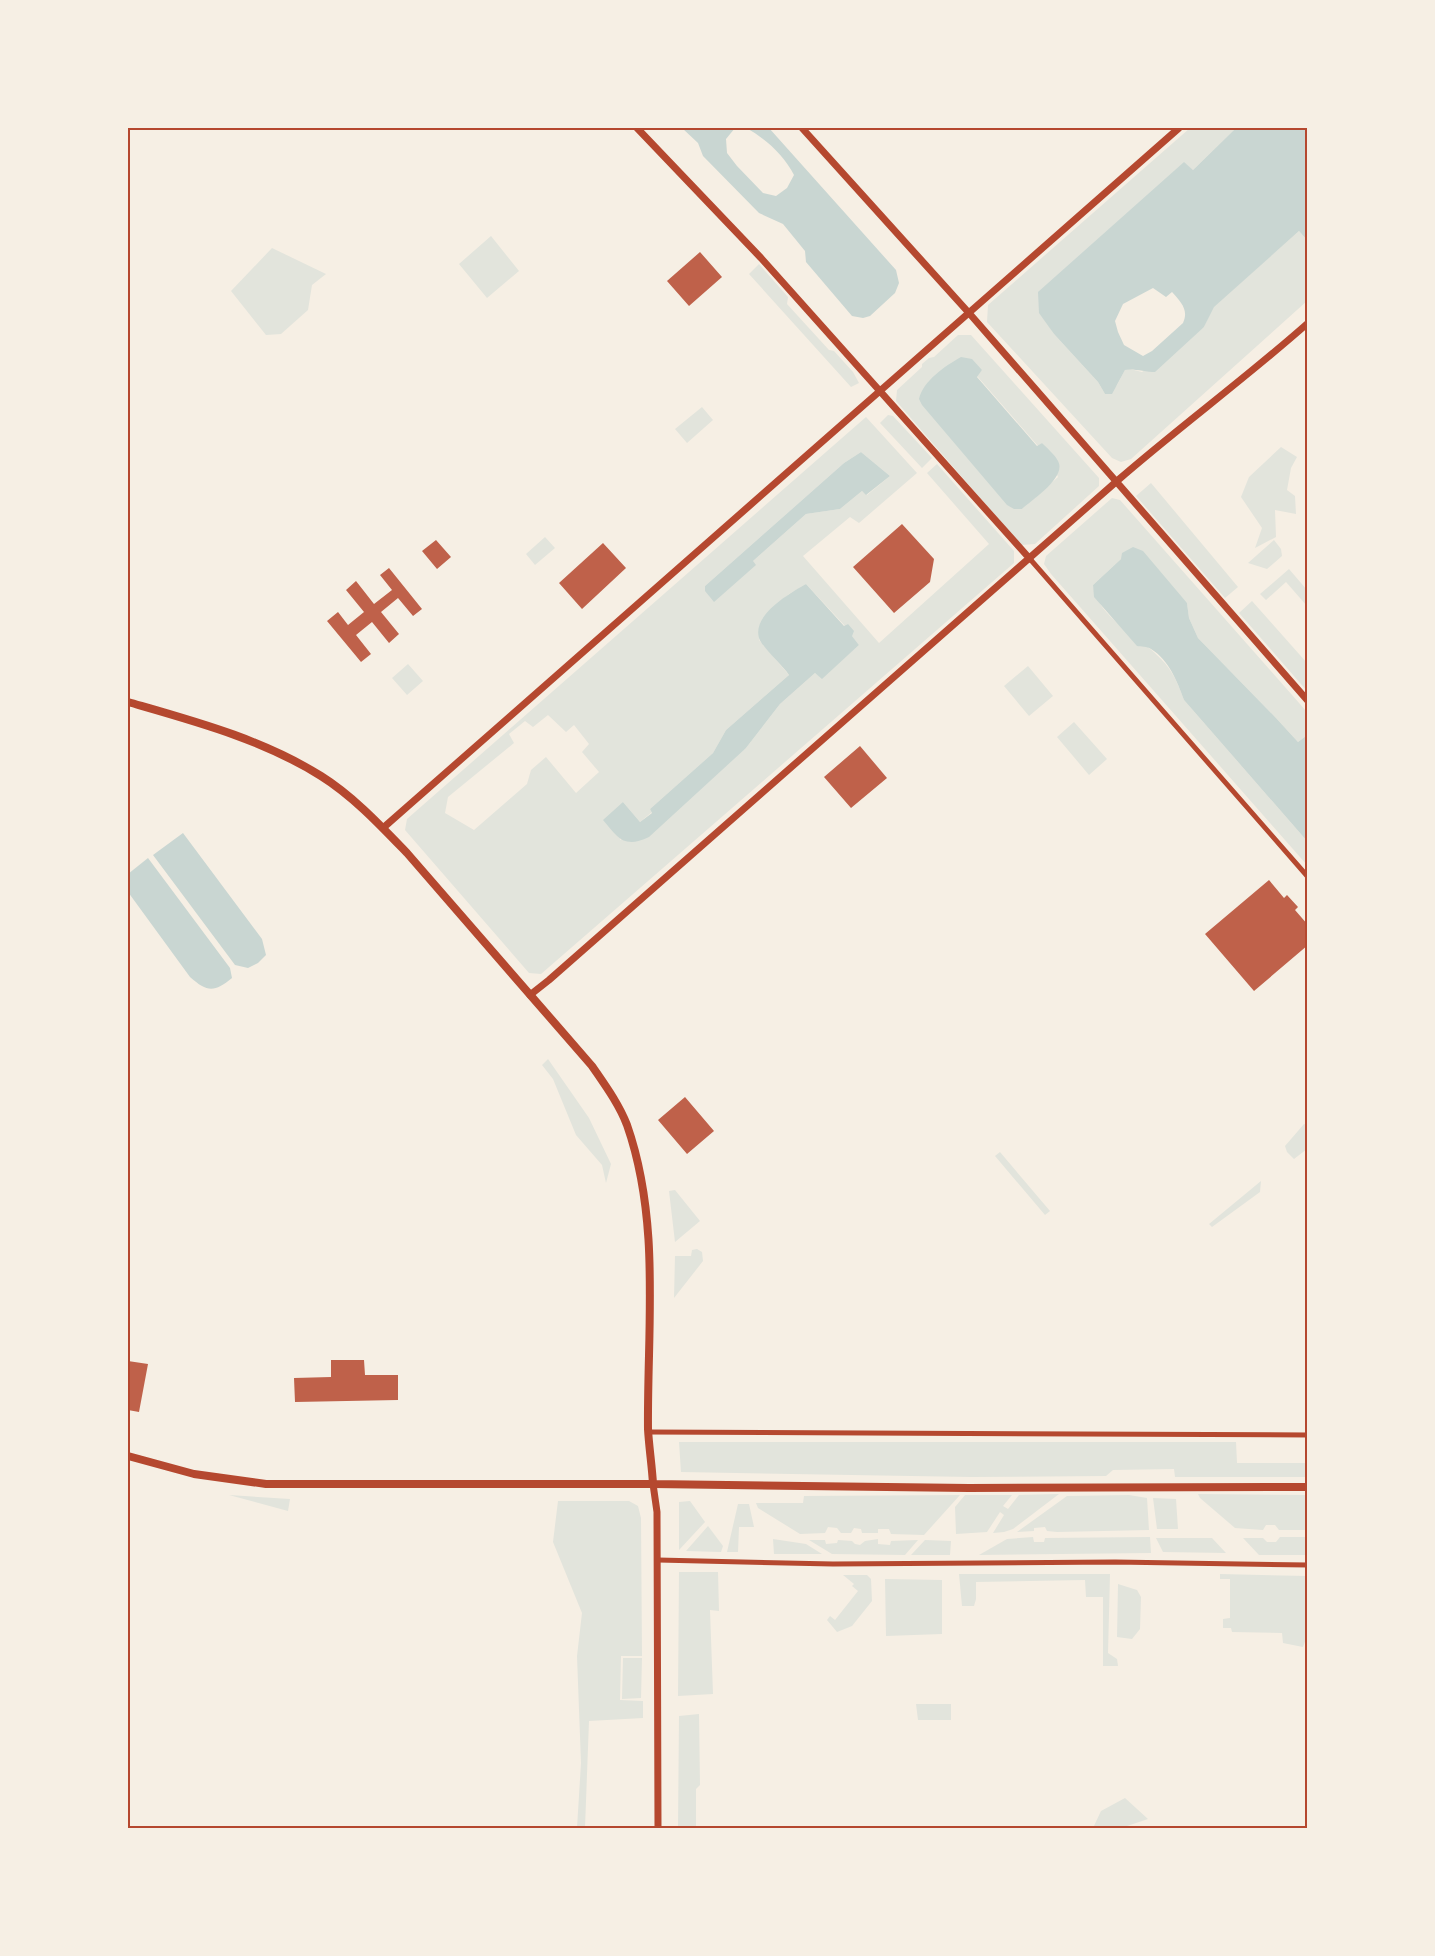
<svg xmlns="http://www.w3.org/2000/svg" width="1435" height="1956" font-family="'Roboto Serif',serif">
	<rect width="100%" height="100%" fill="#f6efe4"/>
	<path fill="#e2e4dc" fill-rule="evenodd" d="M1190,128H1236L1193,170L1184,163L1049,326L1054,334L1098,382L1105,394L1117,385L1125,370L1130,369L1142,372L1204,327L1213,307L1299,231L1307,240V301L1131,459L1121,462L1112,458L987,322L988,305Z
		M491,236L519,271L487,298L459,264Z
		M272,248L326,274L312,285L308,310L281,334L266,335L231,291Z
		M759,264L788,297L787,304L829,350L834,351L853,372L859,383L851,387L749,274Z
		M958,335H971L1099,478V486L1035,544L1021,545L896,401L897,390L922,367V364L929,358L934,357ZM982,370L977,376L1038,446L1042,443L1058,477L1022,509L932,379Z
		M702,407L713,420L687,443L675,429Z
		M888,415L893,416L932,458L922,468L880,423Z
		M866,417L917,473L859,523L850,517L803,556L879,643L989,544L927,473L937,464L1014,551V563L541,974L529,973L405,830L407,819ZM861,452L890,476L867,495L862,491L840,509L806,514L753,561L705,591V586L844,463ZM806,584L845,626L848,624L851,635L859,645L822,678L815,673L780,704L746,748L620,840L623,802L640,822L652,812L650,809L713,753L726,730L789,675L759,640L766,614L789,594ZM548,715L566,732L574,725L589,744L582,752L599,772L576,793L546,757L531,770L527,784L474,830L445,813L448,797L514,743L509,734L525,721L533,727Z
		M1281,447L1297,457L1291,468L1287,490L1295,496L1296,514L1275,510L1276,537L1255,548L1262,528L1241,497L1249,477Z
		M1151,483L1238,587L1225,598L1136,496Z
		M1112,498L1120,500L1307,712V737L1306,736L1298,742L1276,718L1198,638L1189,618L1187,603L1121,559L1093,585C1098,619 1140,636 1161,659C1173,671 1178,684 1184,700L1307,841V865L1051,574L1044,564L1046,556Z
		M545,537L555,548L535,565L526,554Z
		M1274,540L1281,549L1282,556L1267,569L1248,563Z
		M1289,569L1307,590V606L1286,582L1266,600L1260,594Z
		M1252,601L1307,663V691L1239,613Z
		M408,664L423,681L407,695L392,678Z
		M1028,666L1053,696L1029,716L1004,686Z
		M1074,722L1107,759L1089,775L1057,737Z
		M548,1059L589,1118L611,1164L606,1183L602,1165L576,1135L553,1079L542,1065Z
		M1304,1124L1307,1125V1149L1294,1159L1287,1152L1285,1146Z
		M1000,1152L1050,1211L1045,1215L995,1156Z
		M1261,1181L1260,1192L1212,1227L1209,1224Z
		M675,1190L700,1221L675,1242L669,1191Z
		M697,1249L702,1252L703,1261L674,1298L675,1256H691L692,1250Z
		M679,1442H1236L1237,1463H1307V1477H1175L1174,1469L1113,1470L1106,1476L971,1477L681,1472Z
		M1059,1494L1013,1529L1004,1532L993,1533L1004,1515L1000,1512L987,1532L956,1534L955,1507L965,1495H1012L1003,1506L1008,1509L1019,1495Z
		M1198,1494L1307,1495V1530H1279L1275,1525H1266L1263,1530L1235,1528L1200,1498Z
		M229,1495L290,1499L288,1511Z
		M960,1495L924,1535L891,1534L889,1529H878V1533H862L861,1529L854,1528L851,1533H841L837,1528L828,1527L825,1533L800,1534L758,1508L756,1503H803L804,1496Z
		M1129,1495L1147,1498L1149,1530L1057,1532L1047,1531L1045,1527L1034,1528V1531L1017,1532L1067,1496Z
		M1153,1498L1176,1499L1178,1529H1157Z
		M558,1501H629L638,1506L641,1518L642,1656H621L620,1700L643,1701V1718L589,1721L585,1828H577L581,1763L577,1656L582,1613L553,1542Z
		M690,1501L705,1522L679,1550V1502Z
		M738,1504H749L754,1527H739L738,1552H727Z
		M708,1526L723,1546L721,1552L686,1551Z
		M1033,1537L1034,1542H1044L1045,1538L1150,1537L1151,1553L979,1555L1007,1539Z
		M1280,1537H1307V1555H1259L1243,1538H1263L1267,1542H1276Z
		M1156,1538H1212L1226,1553L1163,1552Z
		M773,1539L806,1544L822,1554H774Z
		M878,1539V1544L890,1545L891,1541L918,1540L905,1555L832,1554L809,1540H825L826,1544L837,1543L838,1540L852,1541L855,1544L860,1545L865,1541Z
		M925,1540L951,1541L950,1555H911Z
		M679,1572H718L719,1611L710,1610L713,1694L678,1696Z
		M959,1574H1110L1108,1653L1117,1659L1118,1666H1103V1597H1086L1085,1580L976,1582V1599L974,1606H962Z
		M1220,1574L1307,1576V1636L1303,1647L1283,1643L1282,1633L1232,1632L1231,1628H1223V1619L1230,1618V1579H1220Z
		M843,1575H867L871,1579L872,1601L852,1626L837,1632L827,1620L830,1616L835,1620L858,1591L852,1586L854,1584Z
		M885,1579L942,1580V1634L886,1636Z
		M1118,1584L1137,1590L1141,1597L1140,1629L1132,1639L1117,1637Z
		M623,1658H642L641,1698L622,1699Z
		M916,1704H951V1720H918Z
		M699,1714L700,1785L696,1789V1828H678L679,1716Z
		M1125,1798L1148,1819L1121,1828H1093L1101,1811Z"/>
	<path fill="#c9d6d2" fill-rule="evenodd" d="M682,128H740H735L726,139L727,153L737,166L763,193L776,196L787,188L794,175C784,155 765,138 746,128H769L896,270L899,283L895,293L870,316L863,318L852,316L806,262L805,251L783,224L759,213L703,156L698,143Z
		M1236,128H1307V240L1299,231L1214,307L1204,327L1155,372C1146,372 1132,368 1125,370L1112,394H1105L1098,382L1054,334L1039,313L1038,292L1184,162L1193,170ZM1153,288L1166,297L1172,292C1181,302 1189,310 1183,323L1152,351L1143,356L1124,345L1118,332L1115,321L1123,304Z
		M961,357L972,359L982,370L977,377L1037,446L1042,443C1047,448 1055,455 1058,461C1067,477 1033,499 1022,509H1014L1007,505L922,405L919,399C923,381 945,366 961,357Z
		M861,452L890,476L866,495L862,491L840,509L806,514L753,561L756,565L714,602L705,591V586L844,463Z
		M1133,547L1143,551L1187,603L1189,618L1198,638L1276,718L1298,742L1306,736L1307,737V841L1184,700C1177,681 1169,660 1151,649C1147,646 1141,647 1137,646L1094,597L1093,585L1121,559L1122,553Z
		M806,584L844,626L848,624L854,631L852,636L859,645L822,679L815,673L780,704L746,748L649,837C624,849 618,838 603,820L623,802L640,822L652,813L650,809L713,753L726,730L789,675C783,666 761,646 759,638C752,615 790,593 806,584Z
		M183,833L262,939L266,955L258,963L248,968L235,965L153,855Z
		M148,858L230,968L232,978C214,993 207,992 190,977L128,892V874Z"/>
	<path fill="#bf614a" d="M700,252L722,277L689,306L667,281Z
		M902,524L934,559L930,582L894,613L853,567Z
		M436,540L451,557L437,569L422,551Z
		M603,543L626,568L582,609L559,583Z
		M389,568L422,609L413,616L398,598L381,612L399,634L389,643L372,622L356,635L371,654L361,662L327,621L338,612L348,625L364,612L346,590L356,581L374,604L392,590L380,575Z
		M860,746L887,778L851,808L824,777Z
		M1269,880L1284,898L1287,895L1298,907L1295,910L1308,925V945L1254,991L1205,934Z
		M685,1097L714,1131L687,1154L658,1120Z
		M331,1360H364L365,1375H398V1400L295,1402L294,1378L331,1377Z
		M128,1361L148,1364L139,1412L128,1410Z"/>
	<g fill="none" stroke-linecap="round" stroke-linejoin="round">
		<path stroke="#b5482f" stroke-width="5" d="M1030,559L1308,877
			M648,1432L1308,1435
			M658,1560L833,1564L1115,1562L1308,1565"/>
		<path stroke="#b5482f" stroke-width="7" d="M637,128L761,258L1030,559
			M802,128L969,313L1308,701
			M383,828L1179,128
			M530,995L549,980C739,814 928,647 1117,481C1179,427 1246,378 1308,323
			M653,1484L657,1512L658,1828"/>
		<path stroke="#b5482f" stroke-width="8" d="M128,702C194,721 262,739 321,776C353,796 381,826 407,853L592,1066C605,1085 619,1104 627,1125C661,1222 647,1328 648,1429C649,1447 652,1466 653,1484
			M128,1456L194,1474L266,1484H653L969,1488L1308,1487"/>
	</g>
	<rect width="1435" height="1956" fill="none" stroke="#f6efe4" stroke-width="258"/>
	<rect x="129" y="129" width="1177" height="1698" fill="none" stroke="#b5482f" stroke-width="2"/>
</svg>
